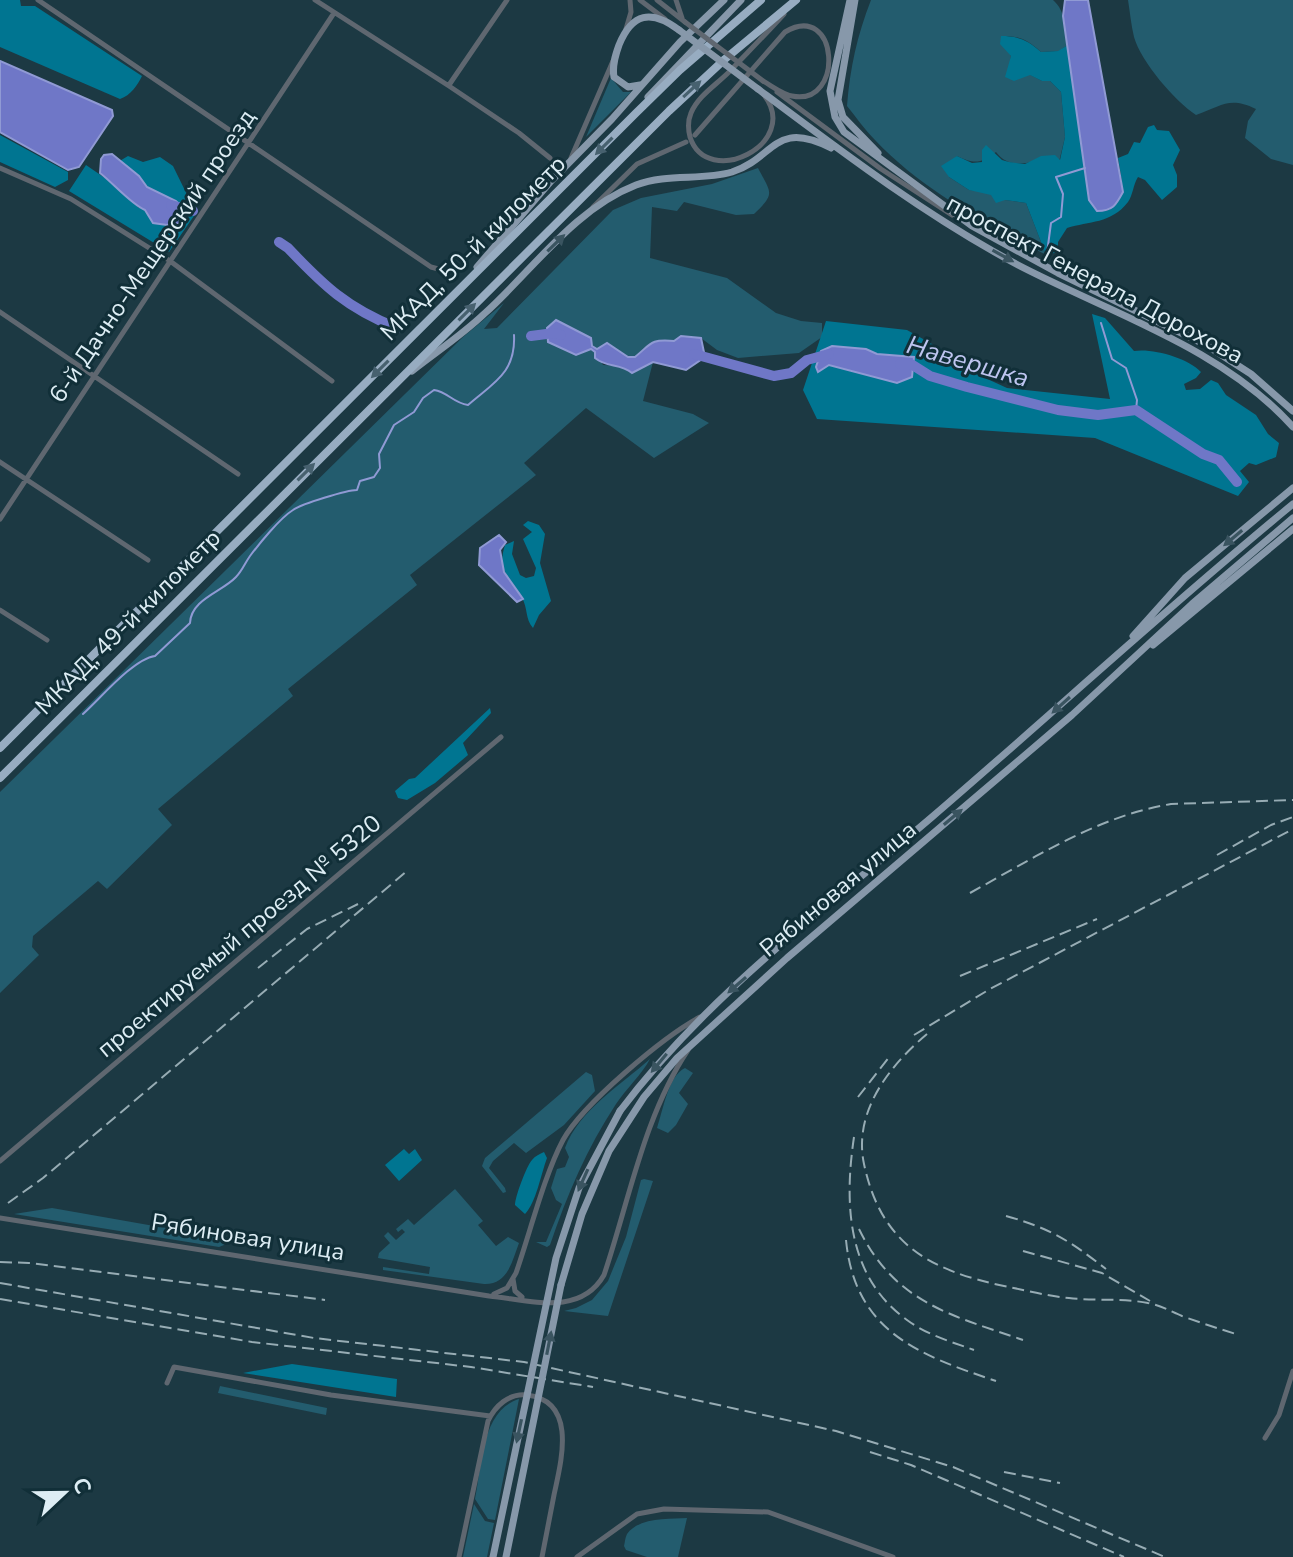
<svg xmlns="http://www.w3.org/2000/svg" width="1293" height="1557" font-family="'Nunito Sans',sans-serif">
	<rect width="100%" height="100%" fill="#1c3943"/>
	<path fill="#235c6e" d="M871,0H1053C1066,11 1065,29 1068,45L1059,51L1041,52C1028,40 1018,35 1001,36L1011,56L1010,64L1042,81H1050L1061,92L1065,137L1059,162L1049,157C1030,163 1009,170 996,152C981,164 974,164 957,156L949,177L969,190L984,191L1005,200L1026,203L1046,255C985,222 923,191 875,140C865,130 856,117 847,106C850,68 857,36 871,0Z
		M1128,0H1293V165L1271,159L1245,138L1248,121L1256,109C1229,96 1222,106 1196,115C1175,101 1141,62 1134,37C1131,25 1130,12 1128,0Z
		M611,78L623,92H631L586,137Z
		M758,168C771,193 776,193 754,214L736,215L684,202L677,211L652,207L650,258L727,278L776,313L801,321L822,323V337L799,353L738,358L717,350L701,338L674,342L658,340L635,357H628L608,343L597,349L591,346L590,349L595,351L603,365L624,366L653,362L643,401L693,414L709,423L654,458L586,408L524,463L536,475L410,575L417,585L288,689L293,696L158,809L172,825L107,889L98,881L33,936L32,947L39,955L0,993V792L463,337L504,303L484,329L497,328L613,210L641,198L712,184Z
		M650,1059C642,1074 626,1089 616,1104C587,1148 567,1195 550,1245L547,1247L536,1242H546L562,1204L556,1200L551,1188L557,1169L565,1167L569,1157L565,1148C579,1110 621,1085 650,1059Z
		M685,1068L693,1073L679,1093L688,1104L676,1125L668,1133L657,1128C663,1111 668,1076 685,1068Z
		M586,1072L592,1075L595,1091L564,1125L526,1153L514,1143L493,1161L489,1168L505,1188L506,1192L503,1193L482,1166L485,1158Z
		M644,1179L653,1181L608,1316L564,1311L576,1308L592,1300L608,1281L626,1237L641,1180Z
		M455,1189L483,1221L478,1225L496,1246L508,1237L519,1243C512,1261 508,1285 484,1284L383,1270V1267L429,1274L430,1267L378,1258L379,1253L390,1243L384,1236L388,1232L396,1240L405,1232L402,1229L398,1232L396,1229L408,1219L414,1225Z
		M52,1208L228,1239L224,1245L219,1247L14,1214Z
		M220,1386L327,1408L326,1415L218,1393Z
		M519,1399L495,1520L488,1519L475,1499C482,1466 481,1411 519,1399Z
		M474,1504L485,1521L494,1523L487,1557H463Z
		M687,1518L678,1557H647L626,1550L624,1546C625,1542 625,1538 627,1534C639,1517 670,1519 687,1518Z"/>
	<path fill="#007591" d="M0,0H20L21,6H35L142,76C137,86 131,95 120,99L0,47Z
		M1001,36C1018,36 1028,40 1041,52L1058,51L1068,45L1089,200L1106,211C1129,201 1121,178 1118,158L1128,154L1134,142L1140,143L1148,127L1154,125L1157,130L1169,131L1180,150L1173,165L1177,175V187L1162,200L1145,180L1138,177C1133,185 1133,195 1128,202C1111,224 1089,221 1067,228L1058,242V252L1046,255L1026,203L1005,200L996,203L991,195L969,190L949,177L941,166L957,156L972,163L982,162V150L986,145L1002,160L1009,162L1025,164L1041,156L1055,155L1060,160L1065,137L1061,92L1050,81H1042L1030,75L1014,81L1005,77L1011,56L1000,44Z
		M0,135L68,172V180L55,187L0,162Z
		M128,156L143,162L160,157L173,166L196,213L169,252L69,191L86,165L118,187L139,208L185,209L176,201L147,187L139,176L118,162Z
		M1092,314L1105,318L1134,351C1153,348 1188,358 1201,372L1196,378L1184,384L1186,390L1200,389L1211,380L1218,383L1226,395L1256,415L1268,434L1279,443L1276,457L1256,465L1249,463L1240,471L1249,482L1238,496L1095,438L817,419L803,390L826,321L907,330L955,357L959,366L1007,388L1110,399Z
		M528,521L539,525L545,534L540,563L551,601L539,615L533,628C525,619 528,608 522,598C511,577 496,572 505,545L514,541L512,554L520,575L526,578L534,576L536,568L523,539L532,532L523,525Z
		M490,708L491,713L463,743L468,755L435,783L407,800L398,798L395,791L409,779L415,778Z
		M404,1149L409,1154L415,1149L422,1160L399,1181L385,1165Z
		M544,1152L547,1158C541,1174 536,1203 525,1214L515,1205C515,1197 526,1167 532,1160C535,1156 540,1154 544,1152Z
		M292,1364L397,1379L396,1397L243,1373Z"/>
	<path fill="#6f77c7" stroke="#909ad4" stroke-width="2" d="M1065,0H1088L1123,192C1116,205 1113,211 1097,211L1089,200L1063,16Z
		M0,61L112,110L113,116L79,167L68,170L0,132Z
		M112,154L139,176L147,187L176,201L184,209L186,217L183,223L167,225L153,223L145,210C132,205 113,183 100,173L101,159L104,155Z
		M556,320L591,338L592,346L597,349L607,343L628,357H635C652,343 650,339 674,341L681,336L701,338L705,357L686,370L653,362L632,373C620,363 607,368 595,358V352L591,349L576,355L548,342L547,328Z
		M832,346L866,349L877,354L914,357L912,377L897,383L829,365L818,372L816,367L821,351Z
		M499,535L506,542L500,550L504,572L523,599L517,602L479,565L480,548Z"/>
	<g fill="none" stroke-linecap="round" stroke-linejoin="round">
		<path stroke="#909ad4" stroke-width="2" d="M1047,253L1051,223L1061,217L1063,194L1056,177L1085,168
			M1101,323L1112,359L1126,368L1137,400L1136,410
			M83,714C100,699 133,659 155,656L190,623C191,599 222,592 236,577C242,571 245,563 250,556C259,544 280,518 293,510C301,504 347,490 357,490L360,481L374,477L380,468L379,454L394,425L414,412L423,398L434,390C448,392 453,403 468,405C493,383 516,373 514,335"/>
		<path stroke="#6f77c7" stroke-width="10" d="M171,205L193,211
			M279,242L288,248C324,286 347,308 397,328
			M531,336L554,333L561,335
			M694,354L774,376L791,373L807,360L829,354
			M900,364H911L930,376L967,387L1058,410L1098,415L1136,410L1203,454L1219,460L1237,482"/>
		<path stroke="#5f6770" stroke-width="5" d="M38,0L431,267L442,270L452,269
			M315,0L449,86L519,133L550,158
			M640,0L665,19
			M657,0L685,22
			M676,0L682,18
			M626,29L631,12L630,0
			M449,85L507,0
			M777,92L881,169L952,215
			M764,95C802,144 707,190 690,137C688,129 688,120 691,113C698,96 716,85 729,72C747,53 766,34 784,14
			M695,135L785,32C839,0 845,107 792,96C782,94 772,86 763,81
			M571,158L613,61
			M0,168L71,199L170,261L332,381
			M593,207L637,164L686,142
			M0,312L238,474
			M0,462L148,560
			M0,519L334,13
			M0,610L47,640
			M0,1161L501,737
			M0,1218L489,1296C529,1300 580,1317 604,1275C629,1201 644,1116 688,1050
			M513,1279L515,1291L522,1297
			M494,1294L507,1288L516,1273C530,1233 544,1176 563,1140C583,1104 663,1037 700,1017
			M167,1383L174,1367L331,1395L490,1416
			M1265,1438L1279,1415L1293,1371
			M459,1557L488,1421C495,1406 509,1393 527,1395C578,1401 561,1462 554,1495C550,1516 546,1536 542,1557
			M577,1557L637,1514L664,1509L768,1512L893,1557"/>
		<path stroke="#8798aa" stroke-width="7" d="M850,0L830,91L835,117L844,132L972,226L1058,273L1206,345L1251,374L1293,411
			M855,0L838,100L843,117L878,153
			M640,85L628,87L614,77C612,66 615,56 619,45C632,13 651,9 679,30
			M758,89C842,152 925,215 1018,265C1110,313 1223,348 1293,427
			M648,97L741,0
			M477,267L552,180L612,119L680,42L724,0
			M412,371C436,352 462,335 484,314C532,271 574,209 636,185C667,173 702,181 732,172C775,158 774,119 831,148
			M1133,636L1185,578L1293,488
			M1153,645L1293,529
			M620,1111C706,997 823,910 932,817C1053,713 1170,605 1293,504
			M561,1285L582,1214L609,1151L644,1097L677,1058L787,958L1072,715L1192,604L1293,518"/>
		<path stroke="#97acc1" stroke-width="8" d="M0,748L636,113L680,70L761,0
			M0,778L669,111L725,59L796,0"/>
		<path stroke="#97acb4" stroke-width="2" stroke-dasharray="12 6" stroke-linecap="butt" d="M1217,855L1271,825L1293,817
			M970,893C1034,858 1098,816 1171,804L1293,800
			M258,968L307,929L358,904
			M960,976L1097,919
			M927,1034C889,1066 853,1112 864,1164C881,1244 929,1270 1004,1286C1025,1290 1047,1296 1069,1298C1095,1301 1122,1298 1148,1303C1160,1305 1170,1311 1182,1316C1201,1323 1220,1329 1239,1335
			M914,1035L990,989L1293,829
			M858,1097L890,1056
			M854,1137C844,1204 847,1277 907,1320C927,1335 952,1342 974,1350
			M8,1203L43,1178L407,871
			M1006,1216C1050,1228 1070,1241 1106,1269
			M859,1229C895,1303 951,1315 1023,1340
			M846,1240C855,1332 919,1355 996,1381
			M1023,1251L1102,1273L1150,1301
			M0,1262L29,1263L325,1300
			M0,1283L314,1338L524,1362L836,1431L953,1467L1165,1557
			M0,1299L252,1342L471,1367L593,1387
			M870,1452L911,1465L1124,1557
			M1004,1472L1060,1483"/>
		<path stroke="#5f6770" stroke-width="5" d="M685,22L763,81"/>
		<path stroke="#8798aa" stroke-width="7" d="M679,30L758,89
			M493,1557L556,1258L579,1188L620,1111
			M506,1557L561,1285"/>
	</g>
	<defs><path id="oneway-solid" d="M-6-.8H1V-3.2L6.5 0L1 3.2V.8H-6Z" transform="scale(2)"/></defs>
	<g fill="#47616f">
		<use href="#oneway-solid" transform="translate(692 89) rotate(-43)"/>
		<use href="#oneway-solid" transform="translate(604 146) rotate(135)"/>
		<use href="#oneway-solid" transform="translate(467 312) rotate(-45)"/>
		<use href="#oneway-solid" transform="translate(380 369) rotate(135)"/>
		<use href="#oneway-solid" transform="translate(306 472) rotate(-45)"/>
	</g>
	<g fill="#3a5460">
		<use href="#oneway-solid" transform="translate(556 243) rotate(-44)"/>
		<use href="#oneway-solid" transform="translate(1003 256) rotate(29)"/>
		<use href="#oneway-solid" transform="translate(1233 538) rotate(140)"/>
		<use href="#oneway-solid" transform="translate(1061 705) rotate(138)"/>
		<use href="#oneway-solid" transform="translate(953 817) rotate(-40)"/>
		<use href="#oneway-solid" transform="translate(737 985) rotate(139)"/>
		<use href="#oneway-solid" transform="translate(659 1063) rotate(130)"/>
		<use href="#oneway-solid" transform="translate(583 1180) rotate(114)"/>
		<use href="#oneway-solid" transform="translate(549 1343) rotate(-79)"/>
		<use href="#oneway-solid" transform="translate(519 1431) rotate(102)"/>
	</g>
	<g text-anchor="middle" stroke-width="6" stroke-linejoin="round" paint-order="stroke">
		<g font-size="24" fill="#ddedf4" stroke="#112f38">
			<text transform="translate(473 248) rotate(-45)" y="8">МКАД, 50-й километр</text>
			<text transform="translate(152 256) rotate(-56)" y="8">6-й Дачно-Мещерский проезд</text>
			<text transform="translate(1095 279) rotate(28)" y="8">проспект Генерала Дорохова</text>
			<text transform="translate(128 622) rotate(-45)" y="8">МКАД, 49-й километр</text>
			<text transform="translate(838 889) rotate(-40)" y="8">Рябиновая улица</text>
			<text transform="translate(239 936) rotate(-40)" y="8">проектируемый проезд № 5320</text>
			<text transform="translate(248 1237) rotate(9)" y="8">Рябиновая улица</text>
		</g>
		<g font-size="26" font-style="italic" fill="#bec5f0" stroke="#112f38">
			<text transform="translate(968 361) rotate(16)" y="9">Навершка</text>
		</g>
	</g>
	<g transform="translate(64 1493) rotate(68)" stroke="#112f38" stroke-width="6" paint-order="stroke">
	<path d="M0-6L14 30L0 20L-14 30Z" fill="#ddedf4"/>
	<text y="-12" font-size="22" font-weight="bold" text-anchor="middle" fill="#ddedf4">С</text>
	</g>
</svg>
